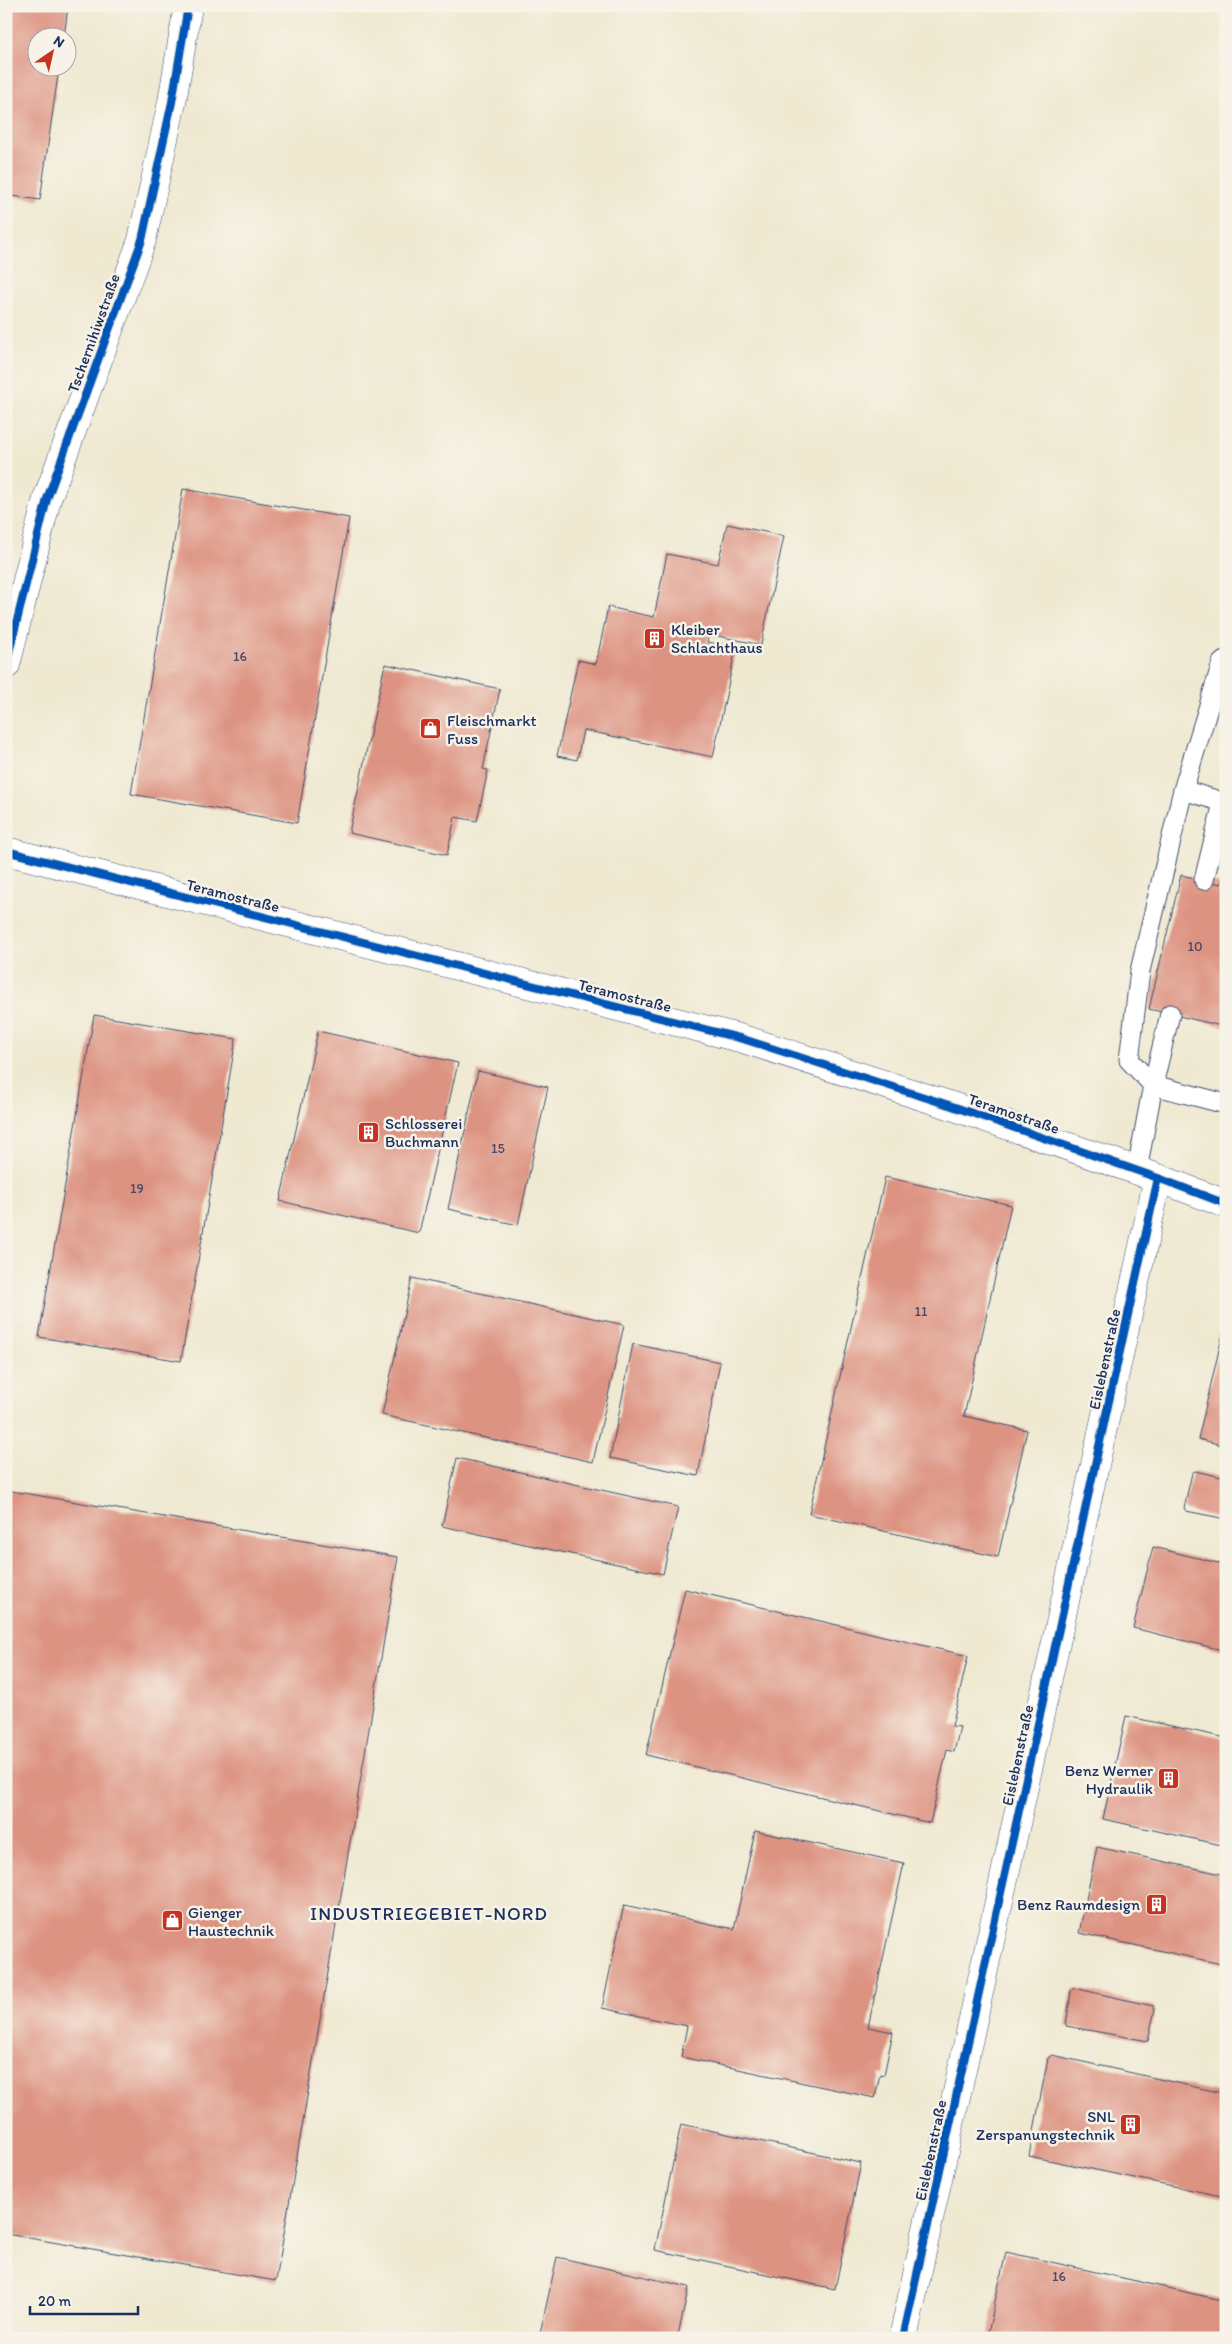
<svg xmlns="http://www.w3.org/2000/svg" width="1232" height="2344" font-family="Itim,sans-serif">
	<rect width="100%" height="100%" fill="#f7f3e8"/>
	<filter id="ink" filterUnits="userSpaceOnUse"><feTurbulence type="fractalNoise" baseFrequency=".02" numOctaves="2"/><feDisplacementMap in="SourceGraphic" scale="10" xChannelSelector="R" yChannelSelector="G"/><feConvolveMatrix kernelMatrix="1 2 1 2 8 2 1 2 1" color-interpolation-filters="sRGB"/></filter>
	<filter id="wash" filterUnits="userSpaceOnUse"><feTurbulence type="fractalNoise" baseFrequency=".0096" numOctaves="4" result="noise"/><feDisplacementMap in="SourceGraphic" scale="20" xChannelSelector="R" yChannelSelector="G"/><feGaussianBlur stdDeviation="1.12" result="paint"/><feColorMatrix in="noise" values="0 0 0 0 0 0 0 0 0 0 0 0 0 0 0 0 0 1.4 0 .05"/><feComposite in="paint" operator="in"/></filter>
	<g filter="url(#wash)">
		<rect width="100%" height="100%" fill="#efe9d1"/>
		<g id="blocks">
			<path fill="#dd9381" d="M6,6H68L64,38H38V68H59L40,200L6,195Z
				M183,489L349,518L297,823L131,794Z
				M727,524L784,536L761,645L709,634L707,642L736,648L713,757L583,730L577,760L557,756L578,660L596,664L608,607L654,617L667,554L718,564Z
				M385,664L500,689L483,769L488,770L477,821L455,817L447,855L349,833Z
				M1226,868V1027L1149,1009L1181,875L1221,884Z
				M94,1015L236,1039L181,1361L39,1337Z
				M318,1031L458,1063L419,1233L280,1201Z
				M478,1071L548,1087L518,1225L448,1209Z
				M885,1177L1011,1205L964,1416L1027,1430L998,1557L809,1514Z
				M412,1278L624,1325L593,1462L382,1415Z
				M1226,1320V1446L1198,1439Z
				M633,1344L720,1362L698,1476L610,1458Z
				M457,1458L678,1507L663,1574L442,1526Z
				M1195,1471L1226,1478V1519L1186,1511L1184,1508L1192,1473Z
				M6,1490L398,1557L276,2281L6,2234Z
				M1153,1547L1226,1565V1651L1133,1628Z
				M685,1589L968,1656L952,1726L960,1727L954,1752L947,1750L930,1823L646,1755Z
				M1126,1716L1226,1738V1846L1103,1819Z
				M755,1831L904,1863L868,2027L893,2032L884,2075L880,2074L875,2098L681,2057L687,2026L602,2008L624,1905L734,1929Z
				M1097,1847L1226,1875V1965L1079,1933Z
				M1074,1988L1153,2006L1155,2009L1148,2041L1066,2026L1071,1991Z
				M1052,2055L1226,2094V2197L1029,2156L1048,2058Z
				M681,2124L861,2163L835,2289L655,2250Z
				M1006,2252L1226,2301V2338H987Z
				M557,2257L689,2287L678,2335L685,2338H539Z"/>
		</g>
	</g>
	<g filter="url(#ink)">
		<use href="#blocks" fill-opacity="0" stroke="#3b4b6f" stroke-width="1"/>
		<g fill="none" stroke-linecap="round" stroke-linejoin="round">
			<defs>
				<path id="service" d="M1183,790L1226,803
					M1204,880L1223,803
					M1170,1014L1153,1085L1226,1104
					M1137,1170L1153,1085L1129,1060L1140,971L1183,790L1222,663L1226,660"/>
				<path id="minor" d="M6,665L47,499L142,240L172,102L188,6
					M6,851L743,1039L952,1106L1158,1178L1226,1204
					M903,2338L1158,1178"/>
			</defs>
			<use href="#service" stroke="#3b4b6f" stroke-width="21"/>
			<use href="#minor" stroke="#3b4b6f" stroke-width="29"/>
			<use href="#service" stroke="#fff" stroke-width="19"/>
			<use href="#minor" stroke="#fff" stroke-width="28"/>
			<defs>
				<path id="cycleway" d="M6,665L47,499L142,240L172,102L188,6
					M6,851L743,1039L952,1106L1158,1178L1226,1204
					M903,2338L1158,1178"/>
			</defs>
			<use href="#cycleway" stroke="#f7f3e8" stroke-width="11"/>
			<use href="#cycleway" stroke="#0057b8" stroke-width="8"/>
		</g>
	</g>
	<defs>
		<symbol id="building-square" viewBox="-11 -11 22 22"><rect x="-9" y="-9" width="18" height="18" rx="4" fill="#c8321e" stroke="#f7f3e8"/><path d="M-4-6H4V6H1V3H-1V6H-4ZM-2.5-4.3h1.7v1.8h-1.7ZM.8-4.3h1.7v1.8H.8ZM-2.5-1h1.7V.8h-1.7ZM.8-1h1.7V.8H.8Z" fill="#fff"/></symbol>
		<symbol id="shop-square" viewBox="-11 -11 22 22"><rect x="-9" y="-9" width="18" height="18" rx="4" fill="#c8321e" stroke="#f7f3e8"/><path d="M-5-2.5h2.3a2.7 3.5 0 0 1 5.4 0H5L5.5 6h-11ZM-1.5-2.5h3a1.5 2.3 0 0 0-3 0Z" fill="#fff"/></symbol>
	</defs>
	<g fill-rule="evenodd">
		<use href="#building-square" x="642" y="626" width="25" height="25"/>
		<use href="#shop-square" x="418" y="716" width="25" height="25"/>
		<use href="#building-square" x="356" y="1120" width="25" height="25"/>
		<use href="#building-square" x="1156" y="1766" width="25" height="25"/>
		<use href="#building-square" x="1144" y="1892" width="25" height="25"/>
		<use href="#shop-square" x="160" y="1908" width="25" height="25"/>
		<use href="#building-square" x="1118" y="2112" width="25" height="25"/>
	</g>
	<g text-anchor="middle" stroke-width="5" stroke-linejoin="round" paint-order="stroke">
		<g font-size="14" fill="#4c4867">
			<text x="240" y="661">16</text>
			<text x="1195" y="951">10</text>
			<text x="498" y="1153">15</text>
			<text x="137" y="1193">19</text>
			<text x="921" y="1316">11</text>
			<text x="1059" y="2281">16</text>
		</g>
		<g font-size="16" fill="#1b2f5e" stroke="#f7f3e8">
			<text transform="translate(93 333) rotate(-70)" y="6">Tschernihiwstraße</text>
			<text transform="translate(233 895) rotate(14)" y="6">Teramostraße</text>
			<text transform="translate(625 995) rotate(14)" y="6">Teramostraße</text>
			<text transform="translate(1014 1113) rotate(19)" y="6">Teramostraße</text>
			<text transform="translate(1104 1359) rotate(-78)" y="6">Eislebenstraße</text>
			<text transform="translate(1017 1755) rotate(-78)" y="6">Eislebenstraße</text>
			<text transform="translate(930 2150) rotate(-78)" y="6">Eislebenstraße</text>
		</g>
		<g font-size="16" fill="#1b2f5e" stroke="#f7f3e8" text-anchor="start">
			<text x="671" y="635">Kleiber<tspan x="671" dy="18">Schlachthaus</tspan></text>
			<text x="447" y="726">Fleischmarkt<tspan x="447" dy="18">Fuss</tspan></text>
			<text x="385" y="1129">Schlosserei<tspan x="385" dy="18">Buchmann</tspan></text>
			<text x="1153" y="1776" text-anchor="end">Benz Werner<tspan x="1153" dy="18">Hydraulik</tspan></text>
			<text x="1140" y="1910" text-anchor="end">Benz Raumdesign</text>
			<text x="188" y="1918">Gienger<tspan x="188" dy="18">Haustechnik</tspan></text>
			<text x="1115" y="2122" text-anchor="end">SNL<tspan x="1115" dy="18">Zerspanungstechnik</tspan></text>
		</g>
		<g font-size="19" letter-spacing="1" fill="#1b2f5e" stroke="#f7f3e8">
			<text x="429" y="1920">INDUSTRIEGEBIET-NORD</text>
		</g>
	</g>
	<rect width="1232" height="2344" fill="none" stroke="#f7f3e8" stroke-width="25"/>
	<g transform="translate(52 52) rotate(34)"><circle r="24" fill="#f7f3e8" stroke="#9fa5b1"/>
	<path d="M0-4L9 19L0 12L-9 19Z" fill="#c8321e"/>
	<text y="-8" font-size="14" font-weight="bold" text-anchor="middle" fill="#1b2f5e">N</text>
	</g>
	<path d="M30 2306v8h108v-8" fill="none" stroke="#1b2f5e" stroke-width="2.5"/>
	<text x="38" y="2306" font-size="15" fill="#1b2f5e" stroke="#f7f3e8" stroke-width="4" paint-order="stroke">20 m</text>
</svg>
